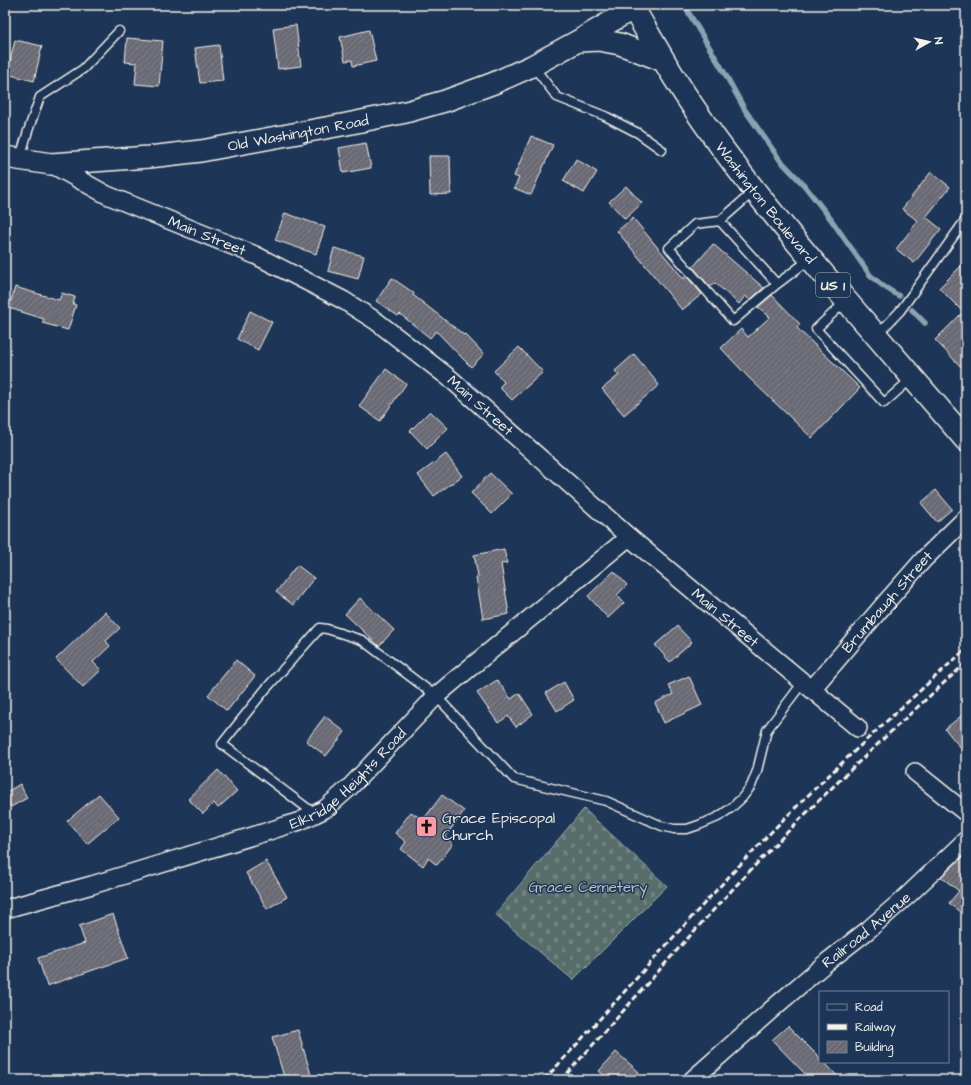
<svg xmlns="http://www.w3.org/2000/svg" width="971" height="1085" font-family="'Architects Daughter',sans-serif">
	<defs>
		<pattern id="cemetery-stones" width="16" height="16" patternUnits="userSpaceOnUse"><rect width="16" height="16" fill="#566d69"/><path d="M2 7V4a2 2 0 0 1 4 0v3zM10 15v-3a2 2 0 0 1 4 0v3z" fill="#6f827e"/></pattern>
		<pattern id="building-hatch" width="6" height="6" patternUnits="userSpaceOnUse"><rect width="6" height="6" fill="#6b6a74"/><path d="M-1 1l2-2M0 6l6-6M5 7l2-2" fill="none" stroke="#818088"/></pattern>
	</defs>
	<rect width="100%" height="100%" fill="#1d3557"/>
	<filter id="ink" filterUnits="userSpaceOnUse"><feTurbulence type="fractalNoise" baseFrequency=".025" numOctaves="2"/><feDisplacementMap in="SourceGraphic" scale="8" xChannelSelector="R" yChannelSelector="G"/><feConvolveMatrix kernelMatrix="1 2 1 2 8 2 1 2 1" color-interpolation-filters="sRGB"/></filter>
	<g filter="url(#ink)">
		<path fill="url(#cemetery-stones)" stroke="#a5afa8" d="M584,809L667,886L573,980L495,914Z"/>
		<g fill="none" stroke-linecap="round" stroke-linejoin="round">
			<path stroke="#8ba2b1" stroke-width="5.5" d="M684,5L724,72L745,110L780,160L804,185L830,218L870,275L883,286L899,296
				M912,310L925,323"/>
		</g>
		<path fill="url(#building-hatch)" stroke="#f4f1e8" d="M296,25L301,66L278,69L273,28Z
			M369,30L376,61L353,66L352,60L345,61L340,37Z
			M127,38L163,41L159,86L135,84L137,63L125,62Z
			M15,40L42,46L34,81L7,74Z
			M219,45L223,81L200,83L195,48Z
			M531,136L553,145L531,195L514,188L519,178L514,176Z
			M366,143L371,168L343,173L339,148Z
			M429,156H450L451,194L430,195Z
			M576,159L597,172L584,193L563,181Z
			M931,172L950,187L926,217L941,229L914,263L896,249L918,221L902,209Z
			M626,186L642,203L625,219L609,202Z
			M285,213L325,227L316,254L275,240Z
			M633,218L684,279L686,276L702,294L682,310L617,231Z
			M713,244L764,288L750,300L745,296L739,304L715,283L710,287L693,267Z
			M334,248L364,256L358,279L328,271Z
			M966,261V372L935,340L963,312L939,288Z
			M392,278L414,293L413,295L464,335L465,334L484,354L471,367L436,331L430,338L400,314L398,316L376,301Z
			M15,287L59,300L62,293L75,297L73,304L76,305L68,330L42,323L44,319L9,308Z
			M772,295L800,324L797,328L860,388L812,438L748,377L721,348L741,329L748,337L770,317L758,307Z
			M250,311L272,322L258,350L237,339Z
			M519,347L543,372L512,400L499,387L504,382L494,371Z
			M634,354L659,385L624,415L602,389L619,375L615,371Z
			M386,369L406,384L380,421L359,406Z
			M430,411L448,428L427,449L410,431Z
			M446,454L462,476L434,496L418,475Z
			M490,473L512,494L492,514L471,493Z
			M936,490L952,509L937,522L921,503Z
			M504,549L507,563L501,564L509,614L483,619L476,577L478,576L474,555Z
			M297,565L314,578L293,605L276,592Z
			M614,571L627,585L617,595L624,603L608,618L588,596Z
			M360,598L394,630L379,646L345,614Z
			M105,612L120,628L106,641L110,646L93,662L101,670L83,687L56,659Z
			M677,626L692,642L670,662L655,645Z
			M236,660L255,676L227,711L208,695Z
			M689,676L702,705L664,723L655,703L673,694L668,685Z
			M497,680L511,699L519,693L533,714L516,727L508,716L498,723L477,693Z
			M564,682L574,700L557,711L546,693Z
			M966,712V754L945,729Z
			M325,716L345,732L326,756L306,741Z
			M218,770L237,791L218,808L214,803L203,814L188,799Z
			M20,784L27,798L11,807L5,796V793Z
			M99,794L119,817L87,844L67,821Z
			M442,795L464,811L445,837L453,844L437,865L428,858L423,866L401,849L406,842L395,833L411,812L423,820Z
			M966,854V904L960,912L949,903L959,891L941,877Z
			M266,861L287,897L267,909L246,873Z
			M113,914L128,958L47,986L38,958L85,943L79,926Z
			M788,1026L820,1058V1062H824L841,1080H811L772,1040Z
			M298,1030L311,1075L292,1080H285L272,1037Z
			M616,1052L639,1072L632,1080H610L599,1071Z"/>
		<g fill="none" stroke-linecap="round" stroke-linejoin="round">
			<defs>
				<path id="service" d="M533,66L557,97L605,116L638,133L662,150
					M20,158L28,131L40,97L83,69L119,31
					M753,192L720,221L777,284L810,259
					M720,221L695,224L669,248L733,321L777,284
					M845,302L816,329L884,403L912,378
					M877,335L900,311L966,219
					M315,814L222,744L264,691L320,628L327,629L362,640L436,696L514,779L606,801L662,826L674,829H687L699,825L718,817L731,808L742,798L751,786L757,771L767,730L803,682"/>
				<g id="minor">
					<path id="s1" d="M51,164L107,195L255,255L343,300L376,321L452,380L629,537L858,728"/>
					<path id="s2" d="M812,689L888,600L924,559L966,518"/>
					<path d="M915,772L966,813"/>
					<path id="s3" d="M5,909L92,885L269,831L300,821L315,814L325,809L350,787L436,696L455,680L629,537"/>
					<path id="s4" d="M692,1080L779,1003L827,962L868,930L907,896L966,840"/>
				</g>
				<g id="tertiary">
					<path d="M579,41L599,40L620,44L664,61"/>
					<path id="s5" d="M5,157L51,164L149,157L201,151L347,124L406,112L445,101L494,83L532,66L578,41L634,8"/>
				</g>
				<g id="primary">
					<path id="s6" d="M632,5C639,19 648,33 656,47C705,133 768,209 832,284C877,336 921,388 966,440"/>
				</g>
			</defs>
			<use href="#service" stroke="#f4f1e8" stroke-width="11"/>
			<use href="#minor" stroke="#f4f1e8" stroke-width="20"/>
			<use href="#tertiary" stroke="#f4f1e8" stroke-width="24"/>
			<use href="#primary" stroke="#f4f1e8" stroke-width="25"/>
			<use href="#service" stroke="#1d3557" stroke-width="8"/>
			<use href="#minor" stroke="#1d3557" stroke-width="17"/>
			<use href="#tertiary" stroke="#1d3557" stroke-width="21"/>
			<use href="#primary" stroke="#1d3557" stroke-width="22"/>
			<path stroke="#f4f1e8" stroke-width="3" stroke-dasharray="6 3" stroke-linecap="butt" d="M544,1080C623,995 699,906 780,823C840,763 903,706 966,649
				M561,1080C618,1018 673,953 731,891C805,811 885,736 966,663"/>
		</g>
	</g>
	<defs>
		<symbol id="church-square" viewBox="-11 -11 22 22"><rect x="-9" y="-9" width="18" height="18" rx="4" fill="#ff9aa2" stroke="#1d3557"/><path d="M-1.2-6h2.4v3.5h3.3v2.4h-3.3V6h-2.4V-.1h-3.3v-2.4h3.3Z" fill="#111"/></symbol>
	</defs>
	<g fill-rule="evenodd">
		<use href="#church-square" x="414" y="814" width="25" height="25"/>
	</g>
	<g text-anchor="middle" stroke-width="3" stroke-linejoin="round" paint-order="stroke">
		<rect fill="#1d3557" stroke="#b4b9bc" stroke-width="1" x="816" y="273" width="34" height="24" rx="3"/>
		<g font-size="14" font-weight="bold" fill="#f4f1e8">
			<text x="833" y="290">US 1</text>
		</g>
		<g font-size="15" fill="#f4f1e8" stroke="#1d3557">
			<text dy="5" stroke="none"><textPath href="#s5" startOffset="296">Old Washington Road</textPath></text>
			<text dy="5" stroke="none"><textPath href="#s6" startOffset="239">Washington Boulevard</textPath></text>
			<text dy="5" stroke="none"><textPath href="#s1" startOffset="172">Main Street</textPath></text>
			<text dy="5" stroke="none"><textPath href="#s1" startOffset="496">Main Street</textPath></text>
			<text dy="5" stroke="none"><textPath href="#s2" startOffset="115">Brumbaugh Street</textPath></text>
			<text dy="5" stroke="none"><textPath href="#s1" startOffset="820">Main Street</textPath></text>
			<text dy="5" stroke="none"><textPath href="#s3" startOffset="372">Elkridge Heights Road</textPath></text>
			<text dy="5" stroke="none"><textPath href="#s4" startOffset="230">Railroad Avenue</textPath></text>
		</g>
		<g font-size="15" fill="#f4f1e8" stroke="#1d3557" text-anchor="start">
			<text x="442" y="823">Grace Episcopal<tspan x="442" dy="17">Church</tspan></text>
		</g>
		<g font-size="15" fill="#bdc3bc" stroke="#1d3557">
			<text x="588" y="892">Grace Cemetery</text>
		</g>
	</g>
	<rect width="971" height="1085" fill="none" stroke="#1d3557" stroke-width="20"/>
	<rect x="10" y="10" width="951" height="1065" fill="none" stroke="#f4f1e8" stroke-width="1.5" filter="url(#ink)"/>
	<rect x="819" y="991" width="130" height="72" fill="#1d3557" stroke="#738091"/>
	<rect x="827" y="1004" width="20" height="6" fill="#1d3557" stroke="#738091"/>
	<text x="855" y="1011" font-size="12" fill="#f4f1e8">Road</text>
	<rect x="827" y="1024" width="20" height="6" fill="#f4f1e8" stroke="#738091"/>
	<text x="855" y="1031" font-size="12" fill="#f4f1e8">Railway</text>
	<rect x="827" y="1041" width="20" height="12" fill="url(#building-hatch)" stroke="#738091"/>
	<text x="855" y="1051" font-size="12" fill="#f4f1e8">Building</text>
	<g transform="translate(929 42) rotate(82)" stroke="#1d3557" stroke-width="3" paint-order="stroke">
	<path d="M0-3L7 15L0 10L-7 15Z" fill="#f4f1e8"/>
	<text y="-6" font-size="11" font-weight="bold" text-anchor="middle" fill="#f4f1e8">N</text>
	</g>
</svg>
